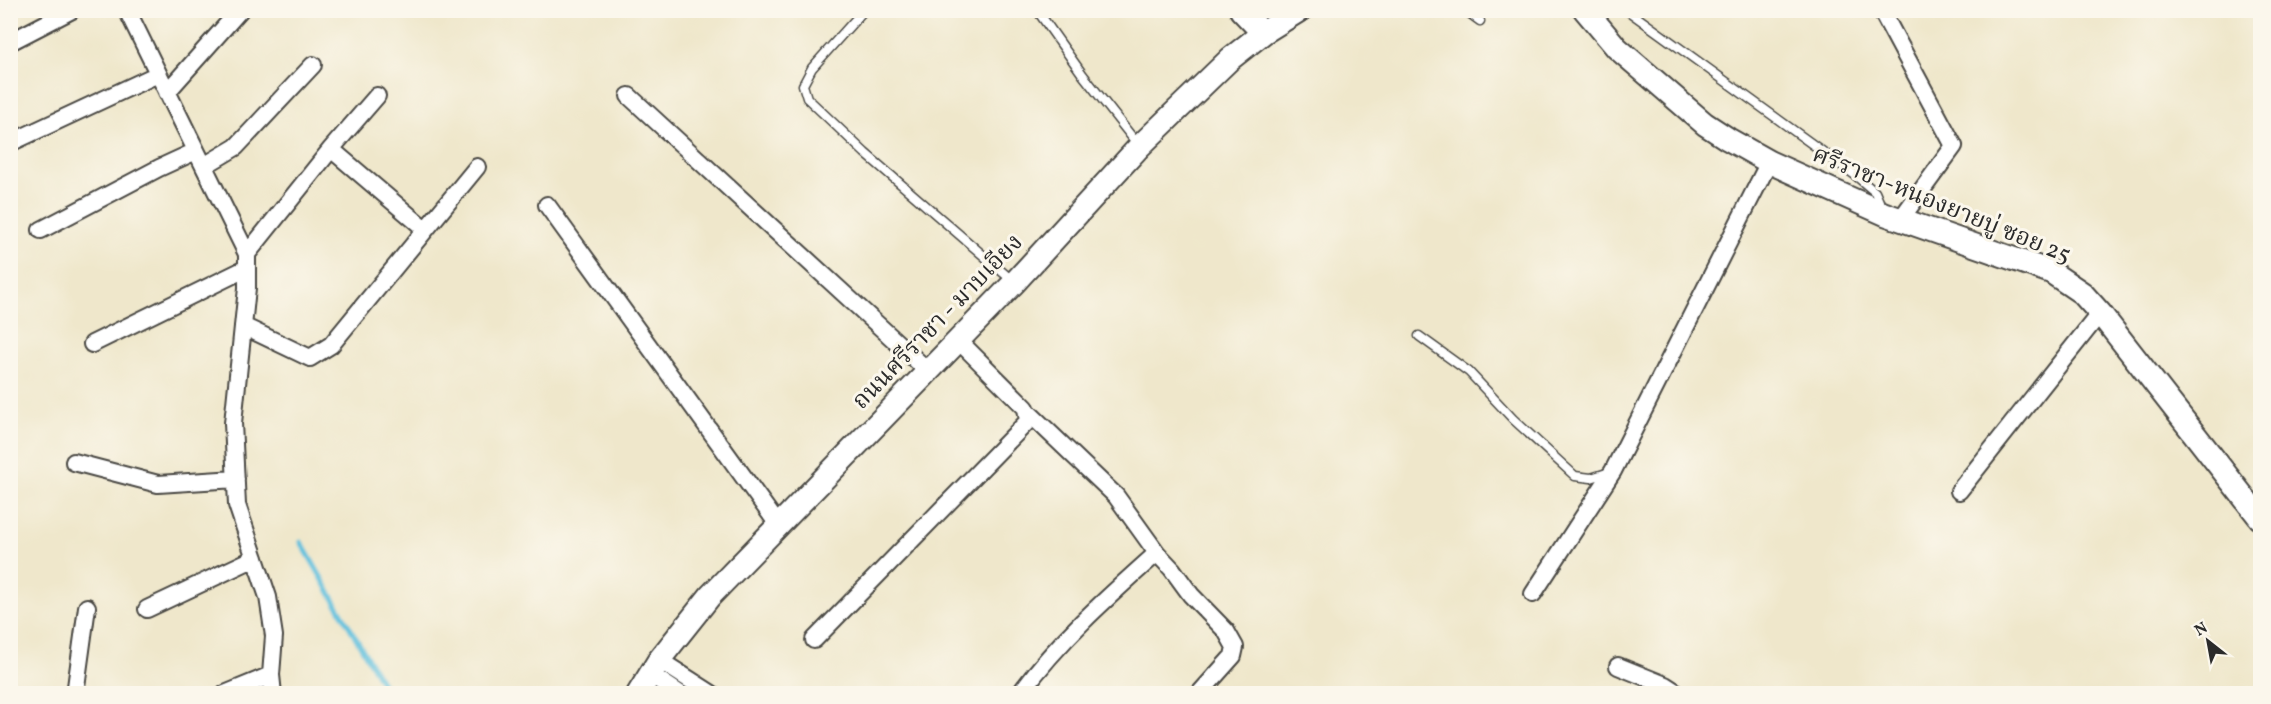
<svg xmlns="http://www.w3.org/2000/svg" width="2271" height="704" font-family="Vollkorn,'Noto Serif Thai',serif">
	<rect width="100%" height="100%" fill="#fbf7ec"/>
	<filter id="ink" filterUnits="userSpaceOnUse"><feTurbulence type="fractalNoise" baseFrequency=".0167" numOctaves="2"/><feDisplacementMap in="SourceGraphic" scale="12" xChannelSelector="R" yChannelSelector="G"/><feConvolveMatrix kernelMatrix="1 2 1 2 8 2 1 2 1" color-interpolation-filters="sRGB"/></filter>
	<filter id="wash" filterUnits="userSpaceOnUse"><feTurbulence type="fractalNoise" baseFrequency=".008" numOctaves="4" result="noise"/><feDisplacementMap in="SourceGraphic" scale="24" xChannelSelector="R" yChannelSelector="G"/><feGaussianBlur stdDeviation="1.35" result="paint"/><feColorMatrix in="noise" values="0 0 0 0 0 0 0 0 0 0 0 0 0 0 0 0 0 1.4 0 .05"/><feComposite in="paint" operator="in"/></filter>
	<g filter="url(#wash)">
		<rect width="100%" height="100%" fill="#efe7cb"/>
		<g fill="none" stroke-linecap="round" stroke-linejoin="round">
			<path stroke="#5fc0dd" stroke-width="5" d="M301,542L388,694"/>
		</g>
	</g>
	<g filter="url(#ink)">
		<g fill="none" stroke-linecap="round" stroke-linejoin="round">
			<defs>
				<path id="lane" d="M864,10L812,68L803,85L807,98L865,153L1014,282
					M1037,10L1083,75L1139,146
					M1465,10L1480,21
					M1627,10L1855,175L1875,192L1881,206
					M1419,336L1469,372L1513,419L1575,476L1591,478L1610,472"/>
				<path id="street" d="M127,10L247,254V288L233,423L237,505L268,597L274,636L271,675L273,694
					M1881,10L1954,146L1900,220
					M10,42L72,10
					M167,92L240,10
					M629,96L928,371
					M10,143L158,74
					M331,149L425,229
					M204,166L236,147L313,65
					M547,205L779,526
					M41,230L159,168L196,151
					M247,254L331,149L377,96
					M243,326L310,358L331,345L477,167
					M92,344L247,268
					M1029,413L1116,496L1157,553L1172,569L1191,595L1226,631L1235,647L1233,656L1199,694
					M74,462L158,484L236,479
					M1959,491L2100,313
					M1533,594L1613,471L1769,162
					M147,609L255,558
					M814,640L1028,421L1026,408L958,340
					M659,660L712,694
					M1618,666L1665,685L1679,694
					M650,674L680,694
					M1022,691C1060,639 1109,596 1157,553
					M75,694L87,607
					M225,694L271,675"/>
				<path id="secondary" d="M1241,10L1263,33
					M1585,10L1617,48L1705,124L1728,139L1769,162L1885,214L2051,272L2082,293L2100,313L2260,518
					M638,694L659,660L710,596L1014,283L1140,146L1230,59L1263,33L1300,10"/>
			</defs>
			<use href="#lane" stroke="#484743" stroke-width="11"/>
			<use href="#street" stroke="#484743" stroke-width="20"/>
			<use href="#secondary" stroke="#484743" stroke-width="26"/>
			<use href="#lane" stroke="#fff" stroke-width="8"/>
			<use href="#street" stroke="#fff" stroke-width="16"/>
			<use href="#secondary" stroke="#fff" stroke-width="22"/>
		</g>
	</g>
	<g text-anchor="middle" stroke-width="6" stroke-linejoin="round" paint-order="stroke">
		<g font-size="24" fill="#2b2b2b" stroke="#fbf7ec">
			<text transform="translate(1942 204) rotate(22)" y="8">ศรีราชา-หนองยายบู่ ซอย 25</text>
			<text transform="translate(937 321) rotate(-46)" y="8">ถนนศรีราชา - มาบเอียง</text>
		</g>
	</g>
	<rect width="2271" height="704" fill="none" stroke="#fbf7ec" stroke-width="36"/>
	<g transform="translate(2208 641) rotate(329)" stroke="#fbf7ec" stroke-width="4.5" paint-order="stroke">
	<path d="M0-4.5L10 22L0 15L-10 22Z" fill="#2b2b2b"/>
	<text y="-9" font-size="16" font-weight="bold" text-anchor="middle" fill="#2b2b2b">N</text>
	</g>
</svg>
